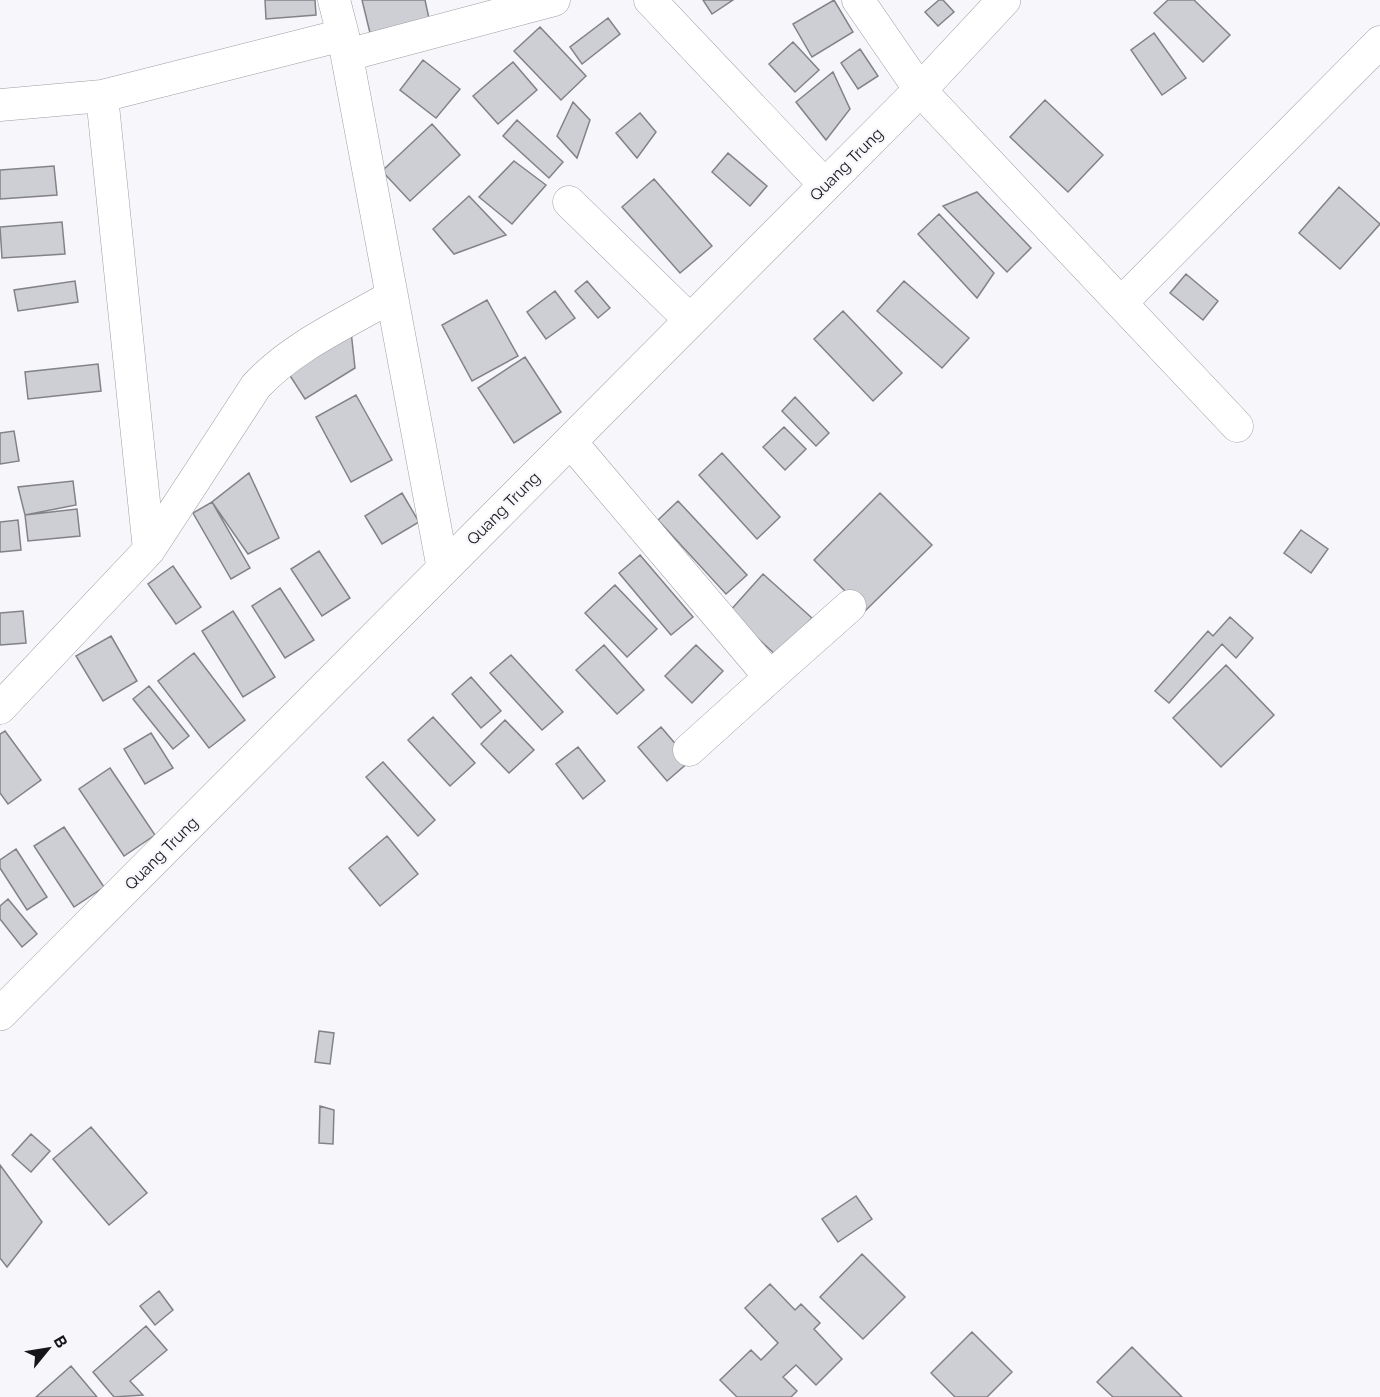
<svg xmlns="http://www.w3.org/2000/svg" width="1380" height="1397" font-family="Raleway,sans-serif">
	<rect width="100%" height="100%" fill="#f6f6fb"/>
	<path fill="#cecfd4" stroke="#828287" stroke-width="1.5" d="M265,0H315L316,15L266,19Z
		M362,0H425L430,23L371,37Z
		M703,0H733L712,14Z
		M834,0L853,32L812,57L793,24Z
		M939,0H943L954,12L938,26L925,12Z
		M1168,0H1194L1230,35L1203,62L1154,13Z
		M608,18L620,34L582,64L570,47Z
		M540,27L586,76L561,100L514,51Z
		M1154,33L1186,78L1162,95L1131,50Z
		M793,42L819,70L795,92L769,64Z
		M860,49L878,76L858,89L841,63Z
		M423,60L460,89L436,118L400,90Z
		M513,62L537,90L498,124L473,96Z
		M833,72L850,109L826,140L796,102Z
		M1045,100L1103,155L1068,192L1010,137Z
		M573,102L590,120L577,158L557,136Z
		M640,113L656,132L637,158L616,133Z
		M517,120L563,162L549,178L503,136Z
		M432,124L460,155L410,201L382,171Z
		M728,153L767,186L750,206L712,172Z
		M514,161L546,185L512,224L479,197Z
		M54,166L57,195L0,199V170Z
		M654,179L712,246L680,273L622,207Z
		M1339,187L1380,224L1340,269L1299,233Z
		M977,192L1031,248L1007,272L943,206Z
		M469,196L506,235L454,254L433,229Z
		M939,214L994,273L977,298L918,234Z
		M62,222L65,254L2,258L0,227Z
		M1186,274L1218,301L1203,320L1170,293Z
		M75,281L78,302L18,311L14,290Z
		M587,281L610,308L598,318L575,291Z
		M904,281L969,338L942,368L877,311Z
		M555,291L575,318L546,339L527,312Z
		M487,300L518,356L472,381L442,325Z
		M843,311L902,373L873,401L814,339Z
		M351,331L355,368L305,399L287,371Z
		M525,357L561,412L514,443L478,388Z
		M98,364L101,391L28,399L25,372Z
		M356,395L392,460L351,482L316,417Z
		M795,397L829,433L816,446L782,411Z
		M784,427L806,449L785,470L763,447Z
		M14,431L19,461L0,464V433Z
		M722,453L780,517L757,539L699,475Z
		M249,473L279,538L248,554L212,502Z
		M73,481L76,505L25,515L18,487Z
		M402,493L419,522L382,544L365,516Z
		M880,493L932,545L865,611L814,560Z
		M678,501L747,575L726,594L658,520Z
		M212,502L250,568L231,579L193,513Z
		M77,509L80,536L28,541L25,515Z
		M18,520L21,550L0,552V522Z
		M1301,530L1328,549L1311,573L1284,553Z
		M319,551L350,598L322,616L291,569Z
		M640,555L693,617L671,635L619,573Z
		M173,566L201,607L176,624L148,584Z
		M763,574L812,618L777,656L729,612Z
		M615,585L657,629L627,657L585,613Z
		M280,588L314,640L285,658L252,606Z
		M23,611L26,643L0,645V613Z
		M233,611L275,677L243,697L202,631Z
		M1230,617L1253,638L1236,658L1222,644L1169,703L1155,691L1208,631L1213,636Z
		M111,636L137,681L103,701L76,656Z
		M604,645L644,690L617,714L576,670Z
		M696,645L723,671L692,703L665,676Z
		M194,653L245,720L209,748L158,681Z
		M511,655L563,712L542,730L490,673Z
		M1226,665L1274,715L1221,767L1173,718Z
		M471,677L501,711L481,728L452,694Z
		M149,686L189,736L173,749L133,699Z
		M433,717L475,763L450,786L408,740Z
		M505,720L534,750L509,773L481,744Z
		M661,727L690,761L667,781L638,747Z
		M5,731L41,780L8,804L0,793V734Z
		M151,733L173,768L145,784L124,749Z
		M578,747L605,781L583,799L556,764Z
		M383,762L435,820L418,836L366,777Z
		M110,768L155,835L124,856L79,789Z
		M64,827L104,887L74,907L34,846Z
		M387,836L418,874L380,906L349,868Z
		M16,849L47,897L27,910L0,868V860Z
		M8,899L37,934L22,947L0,919V906Z
		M319,1031L334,1033L330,1064L315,1062Z
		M320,1106L334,1110L333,1144L319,1143Z
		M91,1127L147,1193L109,1225L53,1159Z
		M31,1134L50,1151L31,1172L12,1155Z
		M0,1165L42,1222L7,1267L0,1258Z
		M856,1196L872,1219L838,1242L822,1219Z
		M862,1254L905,1297L863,1339L820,1297Z
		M770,1284L795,1310L801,1304L820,1323L814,1329L842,1359L816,1385L796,1365L783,1377L797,1391L791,1397H737L720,1380L751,1350L761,1360L778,1343L745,1308Z
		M159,1291L173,1310L155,1325L140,1306Z
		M146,1326L167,1350L130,1381L143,1395L114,1397L93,1372Z
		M972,1332L1012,1372L987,1397H955L931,1373Z
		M1132,1347L1182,1397H1113L1097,1382Z
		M71,1366L97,1397H36Z"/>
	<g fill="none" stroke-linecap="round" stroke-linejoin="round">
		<defs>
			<path id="minor" d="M334,0L343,35L443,569
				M650,0L825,185
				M858,0L920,90L1237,426
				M347,55L554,0
				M102,96L149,550
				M0,105L102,96L343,35
				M569,202L690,320
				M1121,303L1380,42
				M570,441L770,677L689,750
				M770,677L850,606
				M0,708L149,550L256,386C293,346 346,323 392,296"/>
			<path id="major" d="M0,1014L920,90L1004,0"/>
		</defs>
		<use href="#minor" stroke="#9e9ea3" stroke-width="33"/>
		<use href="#major" stroke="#9e9ea3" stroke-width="34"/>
		<use href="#minor" stroke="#fff" stroke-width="32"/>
		<use href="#major" stroke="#fff" stroke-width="33"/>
	</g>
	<g text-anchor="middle" stroke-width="4.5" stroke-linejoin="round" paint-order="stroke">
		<g font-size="16" fill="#161618" stroke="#f6f6fb">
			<text transform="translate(846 164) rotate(-45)" y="6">Quang Trung</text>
			<text transform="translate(503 508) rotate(-45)" y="6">Quang Trung</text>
			<text transform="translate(161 853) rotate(-45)" y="6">Quang Trung</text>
		</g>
	</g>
	<g transform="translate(48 1349) rotate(60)" stroke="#f6f6fb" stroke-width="4.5" paint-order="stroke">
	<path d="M0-4.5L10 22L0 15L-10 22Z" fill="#161618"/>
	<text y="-9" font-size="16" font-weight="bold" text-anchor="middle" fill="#161618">B</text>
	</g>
</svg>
